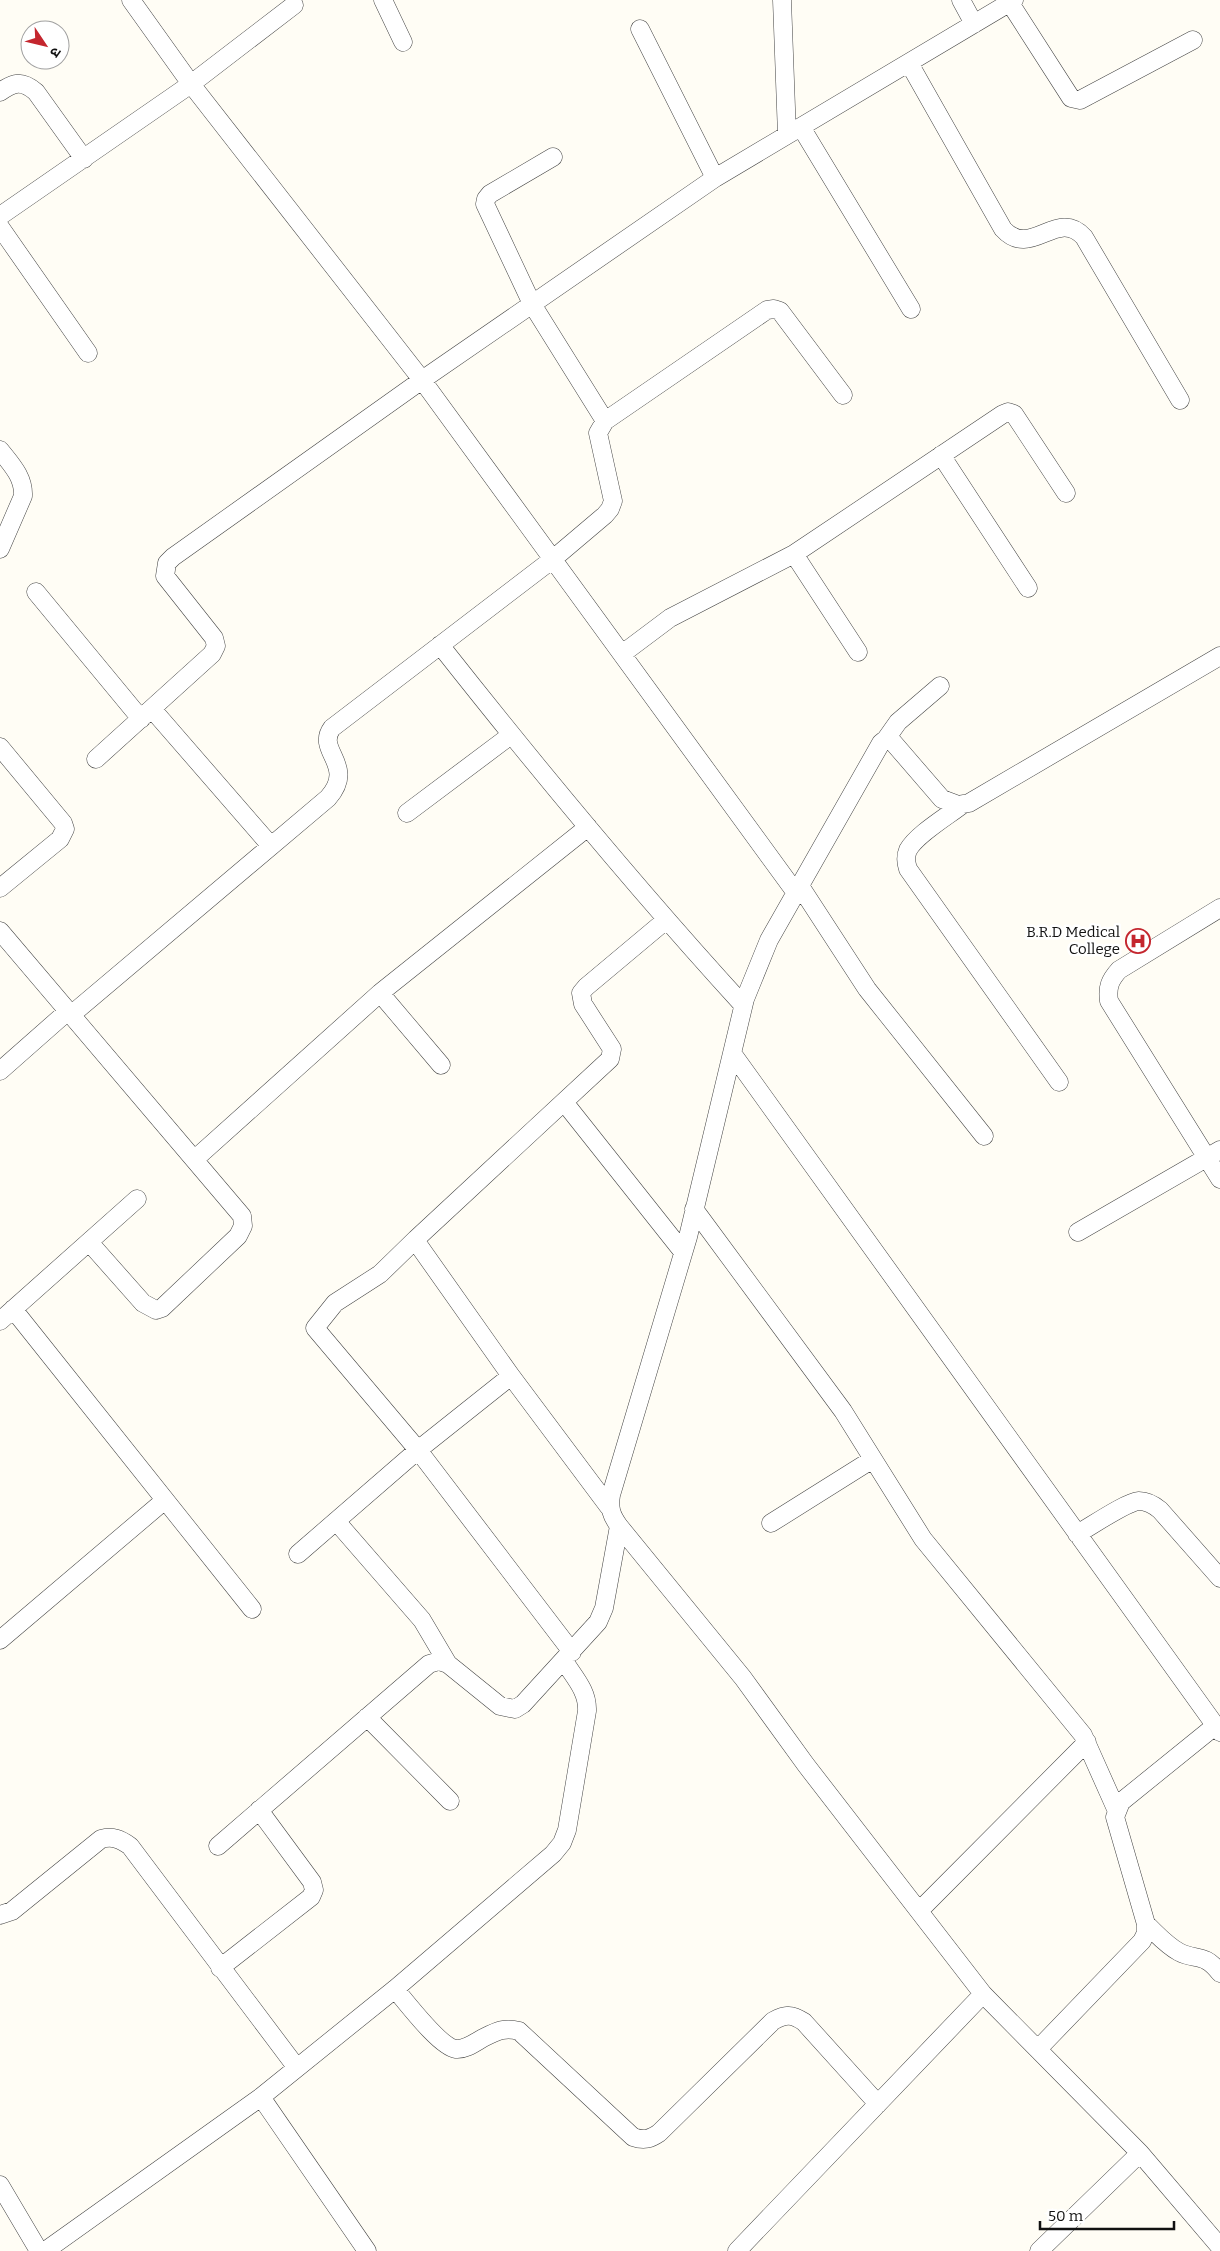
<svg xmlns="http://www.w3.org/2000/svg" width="1220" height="2251" font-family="Bitter,'Noto Sans Devanagari',serif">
	<rect width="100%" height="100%" fill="#fffdf5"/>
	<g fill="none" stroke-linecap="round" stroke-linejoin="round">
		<defs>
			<path id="minor" d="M131,0L191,84L422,380L796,893
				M383,0L403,42
				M782,0L787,135
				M961,0L974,24
				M1010,3L1071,98L1080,100L1193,40
				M640,29L715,178
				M909,63L1003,229C1031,260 1057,207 1084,237L1180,400
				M0,92C14,82 22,80 36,92L84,159
				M801,127L911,309
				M553,157L490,194L486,199L485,204L532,304L605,421
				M0,216L191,84L294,5
				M0,227L88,353
				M0,450C11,464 24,477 23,496L0,549
				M941,455L1028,588
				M794,554L858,652
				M36,592L141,719
				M440,645C537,768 637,889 743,1005
				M622,654L670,618L794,554L1003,414L1008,412L1014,414L1066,493
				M1220,656L969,803L958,805L942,799L891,740L886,739L881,743L769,940L745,999L688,1237L611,1495C609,1508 611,1515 619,1526L743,1678L806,1765L983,1994L1140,2153L1220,2247
				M152,709L271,846
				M886,739L898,722L940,686
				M0,747L63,823L65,829L60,839L0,888
				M96,759L212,654L216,646L214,638L165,576L167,563L173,557L422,380L715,178L1014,0
				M963,804C948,816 917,834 908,850C905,857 906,863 908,869L1059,1082
				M407,813L511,735
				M800,886L867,989L984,1136
				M1220,908L1119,970C1110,980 1107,987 1109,1001L1220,1179
				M0,931L242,1216L243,1226L238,1236L162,1308L156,1310L143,1303L89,1242
				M380,993L441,1065
				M71,1015L328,798C357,765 315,751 332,728L553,559L605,515L610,509L613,501L598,433L605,421L767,310L774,309L780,311L843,395
				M732,1053L1220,1732
				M0,1071L68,1011
				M564,1102L683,1252
				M195,1159L380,993L588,827
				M694,1209L843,1411L923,1539L1083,1735L1116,1809
				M1078,1232L1220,1150
				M416,1239L380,1274L335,1303L315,1328L418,1450L572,1652
				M13,1309L252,1609
				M0,1321L137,1199
				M609,1507L511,1376L417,1243L416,1239L610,1059L612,1049L583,1004L581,993L586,987L666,920
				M336,1521L422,1620L448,1664
				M771,1523L873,1459
				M1077,1534C1090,1527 1126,1502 1139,1501C1147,1501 1154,1505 1160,1510L1220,1578
				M298,1554L418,1450L511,1376
				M0,1640L165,1500
				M367,1717L450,1801
				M218,1846L429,1664L439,1661L448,1664L500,1706L515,1709L523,1704L598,1622L604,1608L619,1526
				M919,1911L1087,1742
				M0,1915L12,1911L101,1839C113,1836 120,1839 130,1846L297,2068
				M1146,1924C1156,1933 1166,1945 1179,1952C1196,1961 1204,1952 1220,1973
				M220,1968L311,1897L314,1890L312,1882L259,1810
				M395,1989C407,2003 440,2047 456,2049C466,2050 477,2041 485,2037C497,2031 505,2027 519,2031L633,2137C644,2141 650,2139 659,2133L773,2021C786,2014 792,2014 804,2022L878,2104
				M1038,2049L1142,1941L1146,1933V1924L1115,1817L1121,1802L1215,1726
				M261,2097L367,2251
				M0,2185L39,2251
				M45,2251L261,2097L395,1989L553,1854L562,1843L567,1830L587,1711C588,1691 574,1677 564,1661
				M737,2251L983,1994
				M1039,2251L1140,2153"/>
		</defs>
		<use href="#minor" stroke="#444" stroke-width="19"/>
		<use href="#minor" stroke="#fff" stroke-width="18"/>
	</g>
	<defs>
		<symbol id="hospital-ring" viewBox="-11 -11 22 22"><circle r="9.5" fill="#fff" stroke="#c4262e" stroke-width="1.5"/><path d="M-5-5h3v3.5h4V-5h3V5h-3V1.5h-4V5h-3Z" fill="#c4262e"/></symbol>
	</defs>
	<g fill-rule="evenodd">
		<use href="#hospital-ring" x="1124" y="927" width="28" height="28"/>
	</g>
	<g text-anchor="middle" stroke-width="5" stroke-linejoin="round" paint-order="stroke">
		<g font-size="15" fill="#111" stroke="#fff" text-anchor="end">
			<text x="1120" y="937">B.R.D Medical<tspan x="1120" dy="17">College</tspan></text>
		</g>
	</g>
	<g transform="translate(45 45) rotate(125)"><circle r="24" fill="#ffffff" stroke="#a0a0a0"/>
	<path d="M0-4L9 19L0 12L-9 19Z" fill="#c4262e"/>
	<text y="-8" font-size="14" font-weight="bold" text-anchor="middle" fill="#111111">उ</text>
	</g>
	<path d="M1040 2221v8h134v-8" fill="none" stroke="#111111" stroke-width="2.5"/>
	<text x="1048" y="2221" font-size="15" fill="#111111" stroke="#ffffff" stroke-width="4" paint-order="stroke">50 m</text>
</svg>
